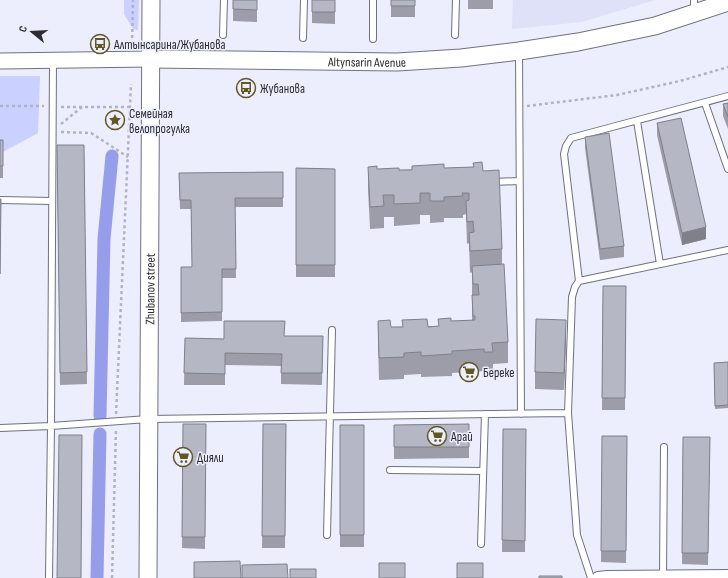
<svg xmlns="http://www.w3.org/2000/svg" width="728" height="578" font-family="'Sofia Sans Condensed',sans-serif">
	<rect width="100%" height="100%" fill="#eceefd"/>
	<path fill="#dee1f7" d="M513,0H655L582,22L512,29Z"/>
	<path fill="#cad0ff" d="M124,0H139L138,30L133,29L124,14Z
		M0,76H40L38,133L3,152H0Z"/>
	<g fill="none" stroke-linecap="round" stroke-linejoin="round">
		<path stroke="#969deb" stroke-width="13" d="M100,416L104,239L112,156
			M97,578L100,434"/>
		<defs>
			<path id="service" d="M694,12V0
				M223,35L224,0
				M455,35L456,0
				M303,38L304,0
				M373,39V0
				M519,51L521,414
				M705,103L728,169
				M637,121L660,264
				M492,182L519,181
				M0,200L52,201
				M579,281L564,154L566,146L571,138L728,96
				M0,428L51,426L148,419L568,413
				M390,470L483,471
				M327,535L332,330
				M481,544L485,414
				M663,576L664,447
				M49,578L51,426L53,60
				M591,578L577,535L568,413L572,297L575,287L579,281L728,250"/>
			<path id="minor" d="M598,578L607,577L728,576"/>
			<path id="tertiary" d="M0,61L150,59"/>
			<g id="secondary">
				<path id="s1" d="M150,59L397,62L461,58L519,51L578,42L655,26L728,2"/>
				<path id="s2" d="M148,578L151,0"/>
			</g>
		</defs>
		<use href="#service" stroke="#6f717e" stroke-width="8"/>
		<use href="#minor" stroke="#6f717e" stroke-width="14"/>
		<use href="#tertiary" stroke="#6f717e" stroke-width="17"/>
		<use href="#secondary" stroke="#6f717e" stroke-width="19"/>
		<path stroke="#b2b3c0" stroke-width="2.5" stroke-dasharray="3 3" stroke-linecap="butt" d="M132,44L133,0
			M0,106H44
			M527,106L617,95L680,81L728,67
			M61,107H131
			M61,124L82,107
			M61,132L91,133L128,157
			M116,414L131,84
			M112,578L116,429"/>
		<use href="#service" stroke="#fff" stroke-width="6"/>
		<use href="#minor" stroke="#fff" stroke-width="12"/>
		<use href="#tertiary" stroke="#fff" stroke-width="15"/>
		<use href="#secondary" stroke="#fff" stroke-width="17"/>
	</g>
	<path fill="#9c9da9" d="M233,0H257V22L233,21Z
		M312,0H335V24L312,23Z
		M391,0H415V17H391Z
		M468,0H493V9H468Z
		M728,103V129L723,116V104Z
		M657,123L706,239L682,245L657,135Z
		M585,137L624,246V257L600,260L585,148Z
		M0,140H3V178H0Z
		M57,145H84L87,384L60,385Z
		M368,167L377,169L399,170L444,168L483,171L502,249V264L508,342V363L493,364V374H484V371L452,373V376L421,377V374L404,375V379L379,380L378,343V321L391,327L438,326L451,321L472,320V272L470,273L469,243L467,244L466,214L463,215V218H444V222L430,223V215H420V224L394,226V217H384V228L370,229L368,189Z
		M296,168L335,169V277H296Z
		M283,172V207H235L236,278H222V321L181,322V267H192L191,209H180L179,173Z
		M603,286H626L625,410H602Z
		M284,336H323L322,385L281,384V366L225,365V385H184L185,338L224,339Z
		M566,337L564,390L535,389V372Z
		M728,362V408L715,409L714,363Z
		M183,424H206L205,549L182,548Z
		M263,424H286L285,548H262Z
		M469,424V458L394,459V425Z
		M340,425H364V547H340Z
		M503,429H526L525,552H502Z
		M602,436H627L626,563L601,562Z
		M683,437H710L708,565L682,564Z"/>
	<path fill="#7f808a" d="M706,227V239L682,245V233Z
		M566,320V337L564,390V373Z"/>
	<path fill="#b5b7c5" stroke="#7f808a" d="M233,0H257V10L233,9Z
		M312,0H335V12H312Z
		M391,0H415V6H391Z
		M728,103V117L723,104Z
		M681,118L706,227L682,233L657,123Z
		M609,133L624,246L600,249L585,137Z
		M0,140H3V166H0Z
		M57,145H84L87,372L60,373Z
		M482,162L483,171L499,170L502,249L470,251L469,233L474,232L473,221L467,222L466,201L469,200V193H462L463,196L444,197V201H430V193H420V203L394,204V195H383L384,206L370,207L368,167L377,166V169L399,168V170H412V166L444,164V168L474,167L473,163Z
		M296,168L335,169V265H296Z
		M283,172V198H235L236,269H222V312L181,313V267H192L191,200H180L179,173Z
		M0,199H1L0,274Z
		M504,264L508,342L492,343L493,352H484V349L452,351V354L421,356V352L404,353V357L379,358L378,321L390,320L391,327H403L402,320L427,319L428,327L439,326L438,319L451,318V321L475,320V316H473L472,295H479L478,284H473L472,266Z
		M603,286H626L625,398H602Z
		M536,319L566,320L564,373L535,372Z
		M224,321H285L284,336H323L322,373H281L282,354L225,353V374L184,373L185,338L224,339Z
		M728,362V405L715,406L714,363Z
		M183,424H206L205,537H182Z
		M263,424H286L285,536H262Z
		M469,424V447H394V425Z
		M340,425H364V535H340Z
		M503,429H526L525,541L502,540Z
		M59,435H82L81,578H57Z
		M602,436H627L626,551H601Z
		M683,437H710L708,553H682Z
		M240,561L241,578H194V562Z
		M379,563H405V578H379Z
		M457,563H483V578H457Z
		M287,564L288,578H242V565Z
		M290,569H316V578H290Z
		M539,576H562V578H539Z"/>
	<defs>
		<symbol id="bus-ring" viewBox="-11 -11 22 22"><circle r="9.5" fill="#eceefd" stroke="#605723" stroke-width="1.5"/><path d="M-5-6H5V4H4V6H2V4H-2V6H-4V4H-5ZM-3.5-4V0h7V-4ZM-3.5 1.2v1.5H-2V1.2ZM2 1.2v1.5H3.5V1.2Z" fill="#605723"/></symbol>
		<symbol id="sight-ring" viewBox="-11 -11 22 22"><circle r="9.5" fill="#eceefd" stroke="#605723" stroke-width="1.5"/><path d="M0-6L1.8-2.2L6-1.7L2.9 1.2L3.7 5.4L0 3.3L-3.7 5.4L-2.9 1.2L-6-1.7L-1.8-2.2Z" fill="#605723"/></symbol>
		<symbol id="supermarket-ring" viewBox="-11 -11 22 22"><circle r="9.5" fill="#eceefd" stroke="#605723" stroke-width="1.5"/><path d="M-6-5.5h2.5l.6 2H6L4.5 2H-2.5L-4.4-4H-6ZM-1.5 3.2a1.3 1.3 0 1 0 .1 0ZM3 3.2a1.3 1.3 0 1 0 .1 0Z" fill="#605723"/></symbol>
	</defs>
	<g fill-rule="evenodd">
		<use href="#bus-ring" x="89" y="33" width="22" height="22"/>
		<use href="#bus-ring" x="235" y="77" width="22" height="22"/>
		<use href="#sight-ring" x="104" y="109" width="22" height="22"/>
		<use href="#supermarket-ring" x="458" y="361" width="22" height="22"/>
		<use href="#supermarket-ring" x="426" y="425" width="22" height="22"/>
		<use href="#supermarket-ring" x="172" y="446" width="22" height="22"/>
	</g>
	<g text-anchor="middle" stroke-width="3" stroke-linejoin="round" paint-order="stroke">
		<g font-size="13" fill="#2c2c32" stroke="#eceefd" text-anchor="start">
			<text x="114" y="49">Алтынсарина/Жубанова</text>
			<text x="260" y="93">Жубанова</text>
			<text x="129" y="118">Семейная<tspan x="129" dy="15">велопрогулка</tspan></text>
			<text x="483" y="377">Береке</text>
			<text x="451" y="441">Арай</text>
			<text x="197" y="462">Дияли</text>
		</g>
		<g font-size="13" fill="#2c2c32" stroke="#eceefd">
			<text dy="5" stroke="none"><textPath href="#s1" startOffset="217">Altynsarin Avenue</textPath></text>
			<text dy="5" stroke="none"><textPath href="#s2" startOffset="289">Zhubanov street</textPath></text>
		</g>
	</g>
	<g transform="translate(32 32) rotate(288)" stroke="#eceefd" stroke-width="3" paint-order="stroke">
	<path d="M0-3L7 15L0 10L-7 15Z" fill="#2c2c32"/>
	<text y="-6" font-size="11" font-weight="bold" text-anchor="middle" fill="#2c2c32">С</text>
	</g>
</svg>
